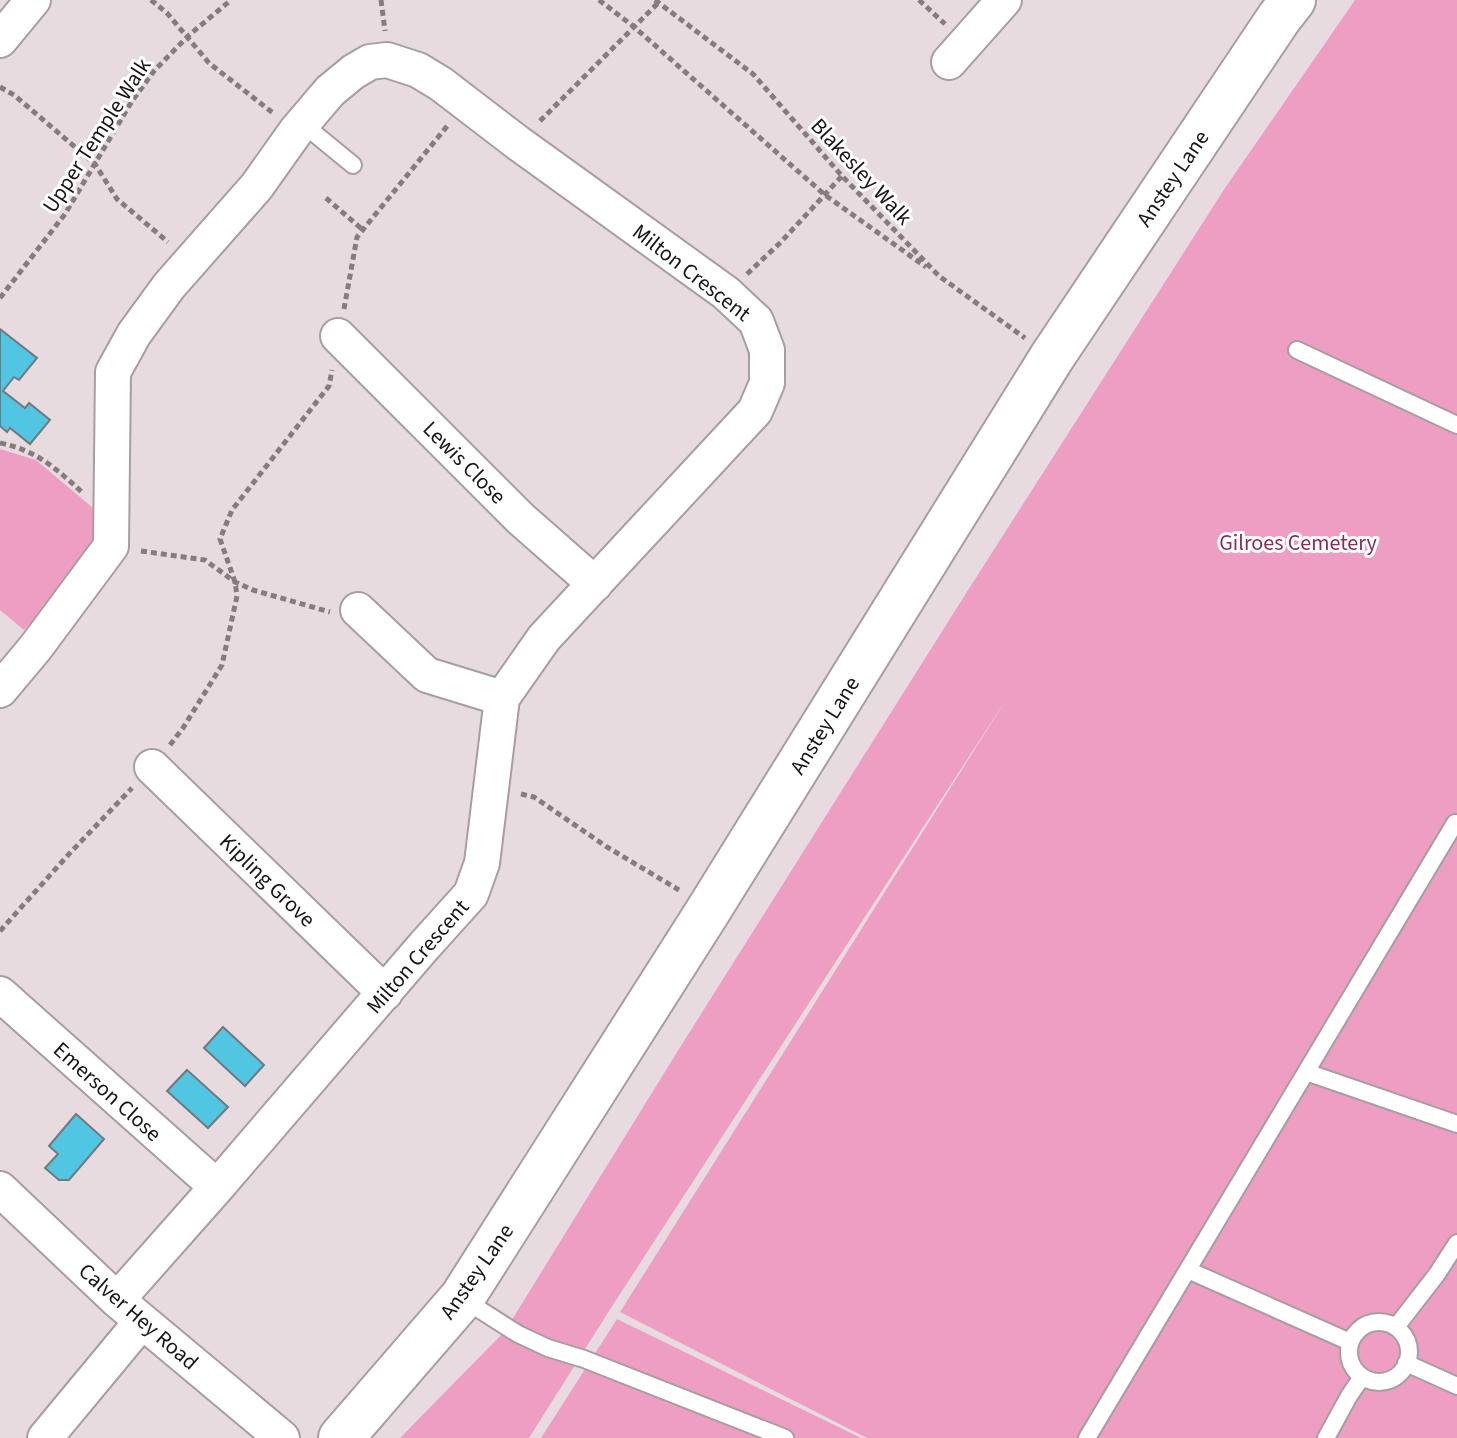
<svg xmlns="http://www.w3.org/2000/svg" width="1457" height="1438" font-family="'Source Sans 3',sans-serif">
	<rect width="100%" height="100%" fill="#e7dbe0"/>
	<path fill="#ee9ec2" d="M1355,0H1457V1438H867L620,1312L1009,695L609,1311L529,1438H400L505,1331L679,1049L970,587L1225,188Z
		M0,449L36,460L93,508C94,516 96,525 95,533C88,570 49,604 24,630L0,610Z
		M617,1319L861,1438H541Z"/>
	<path fill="#51c6e2" stroke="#6f7a7d" stroke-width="2" d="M0,329L37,358L19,380L14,377L3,391L25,408L29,403L50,420L30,444L10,428L7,432L0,426Z
		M223,1027L264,1065L245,1086L204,1048Z
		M187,1070L228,1107L208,1128L167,1091Z
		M76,1114L104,1139L69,1180H59L45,1168L58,1154L49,1146Z"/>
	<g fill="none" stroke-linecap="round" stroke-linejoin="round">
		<defs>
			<path id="service" d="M303,124L353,165
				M1297,350L1457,425
				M1306,1072L1457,1124
				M1188,1270L1350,1342
				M463,1299L518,1334L548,1348L584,1359L785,1438
				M1349 1352a30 30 0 1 1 60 0a30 30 0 1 1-60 0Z
				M1396,1327L1437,1274L1457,1243
				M1406,1363L1457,1386
				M1087,1438L1455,823L1457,824
				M1326,1438L1349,1396L1362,1377"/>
			<path id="minor" d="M0,40L33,0
				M949,62L1004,0
				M338,336L521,519L595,584
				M358,610L427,675L502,698
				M0,690L36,647L111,546L113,372L134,334L169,286L257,186L296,131L330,91L353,72L370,62L387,60L418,70L441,84L518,143L726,293L756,321L767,350V383L755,411L544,638L502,698L482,863L471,894L425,945L217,1187L117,1300
				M152,767L385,993
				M0,994L217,1187
				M0,1189L117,1300L282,1438
				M45,1438L142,1321"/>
			<path id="secondary" d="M341,1438L462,1298L708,911L1052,357L1279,18L1293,0"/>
		</defs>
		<use href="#service" stroke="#a89da2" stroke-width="20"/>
		<use href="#minor" stroke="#a89da2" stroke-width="38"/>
		<use href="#secondary" stroke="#a89da2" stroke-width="48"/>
		<path stroke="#847c7f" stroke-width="5" stroke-dasharray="6 4" stroke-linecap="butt" d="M151,0L167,13L209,63L273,113
			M381,0L385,31
			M599,0L633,26L825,195L926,267
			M655,0L753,74L842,176L939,276L1025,338
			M919,0L945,24
			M0,87L14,95L95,164L117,199L168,242
			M540,121L660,1
			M326,198L363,230
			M747,274L781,242L842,176
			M0,298L65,214L132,101L154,71L188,36L231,0
			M344,309L357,237L448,125
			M0,443C38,451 55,468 83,493
			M141,551L205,560L235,582L253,590L330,612
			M170,745L183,728L222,665L237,596L235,582L220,539L232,510L329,386L332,370
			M521,794L534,797L607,847L679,890
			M0,931L69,854L132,788"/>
		<use href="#service" stroke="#fff" stroke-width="16"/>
		<use href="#minor" stroke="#fff" stroke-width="34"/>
		<use href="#secondary" stroke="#fff" stroke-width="44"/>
	</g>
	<g text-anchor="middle" stroke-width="6" stroke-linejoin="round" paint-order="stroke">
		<g font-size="22" fill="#181415" stroke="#fff">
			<text transform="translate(96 135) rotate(-57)" y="8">Upper Temple Walk</text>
			<text transform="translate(862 171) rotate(47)" y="8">Blakesley Walk</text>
			<text transform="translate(1172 178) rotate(-56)" y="8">Anstey Lane</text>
			<text transform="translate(692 272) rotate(38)" y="8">Milton Crescent</text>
			<text transform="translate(465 462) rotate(45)" y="8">Lewis Close</text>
			<text transform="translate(824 725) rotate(-58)" y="8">Anstey Lane</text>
			<text transform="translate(268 880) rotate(44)" y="8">Kipling Grove</text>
			<text transform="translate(417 956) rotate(-49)" y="8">Milton Crescent</text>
			<text transform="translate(108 1091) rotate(42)" y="8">Emerson Close</text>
			<text transform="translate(476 1271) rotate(-55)" y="8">Anstey Lane</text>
			<text transform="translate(139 1316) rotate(41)" y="8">Calver Hey Road</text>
		</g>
		<g font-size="22" fill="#8b2b5f" stroke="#fff">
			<text x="1298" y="550">Gilroes Cemetery</text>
		</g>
	</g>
</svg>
